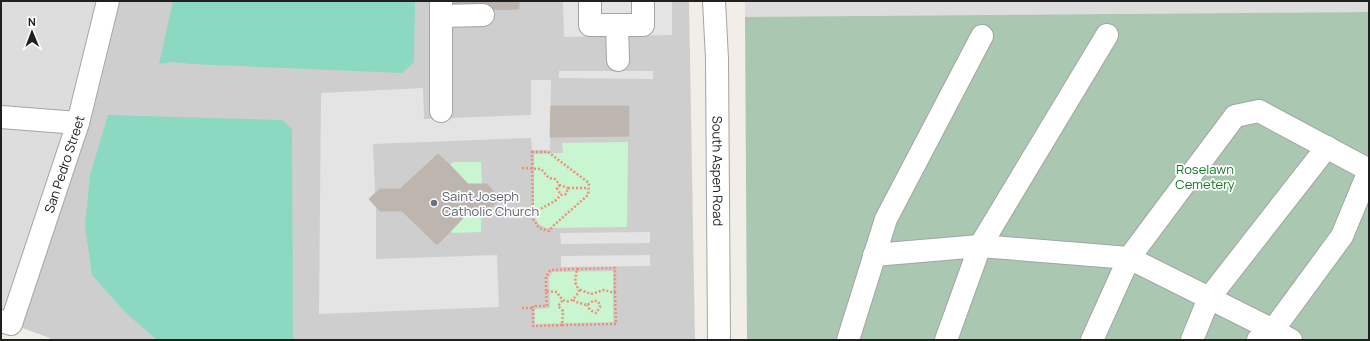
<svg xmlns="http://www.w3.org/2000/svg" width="1370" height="341" font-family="Manrope,sans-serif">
	<rect width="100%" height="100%" fill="#f0eee7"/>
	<path fill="#dedddd" d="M1,1H108L1,321Z
		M745,1H1369V12L745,17Z"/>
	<path fill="#cecece" d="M108,1H689L695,340H49L50,338L11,324Z"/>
	<path fill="#aac7b1" d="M1369,12V340H747L745,17Z"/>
	<path fill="#c9f6d0" d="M628,142L627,227L546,228L539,224L534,217V154L563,153L562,143Z
		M453,162H481L482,184H468L450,165Z
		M469,212H481V232L453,233L451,231Z
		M613,271V322L535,324V309L550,308L549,278L553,272Z"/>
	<path fill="#8cd9c1" d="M173,1H415L414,62L402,73L192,64L172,62L159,64Z
		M108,115L282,120L292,129L293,340H157L126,313L92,275L85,225L90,175Z"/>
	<path fill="#e4e4e4" d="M563,1H672V35L564,37Z
		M559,71H653V79L559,78Z
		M531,80H551L550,150H532L531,138L373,144L375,192L370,199L376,207V259L497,255L499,307L319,314L321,93L423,88L424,119L531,115Z
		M650,232V243L561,244L560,233Z
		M650,255V266L561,267V256Z"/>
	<path fill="#bdb6b0" stroke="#c1b6ab" d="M450,1H519V9L450,11Z
		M551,106H629V136L550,137Z
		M438,154L450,165L468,184H487L500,199L487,211L469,212L437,245L402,211H380L369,199L380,189H400Z"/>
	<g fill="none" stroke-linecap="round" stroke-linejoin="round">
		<defs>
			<g id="minor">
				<path d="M441,1V111"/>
				<path d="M590,1V25H643V1"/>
				<path id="s1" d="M714,1L717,59L719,340"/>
				<path d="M441,16L483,15"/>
				<path d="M617,25L618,60"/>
				<path d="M1,117L78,123"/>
				<path d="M874,255L980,246L1129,258L1273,330L1291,340"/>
				<path id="s2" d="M1,321L11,324L78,123L108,1"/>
				<path d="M848,340L886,219L982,36"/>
				<path d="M946,340L980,246L1107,35"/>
				<path d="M1092,340L1129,258L1235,116L1259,111L1369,170"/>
				<path d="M1192,340L1209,298L1327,147"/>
				<path d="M1258,340L1273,330L1342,236L1369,171"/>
			</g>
		</defs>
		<use href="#minor" stroke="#a4a4a4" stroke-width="24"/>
		<path stroke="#f08e79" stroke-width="2.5" stroke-dasharray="2 2" stroke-linecap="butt" d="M532,152H548L589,183L588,195L553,226L549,231L539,228L533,219Z
			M522,168L541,169L549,178L555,179L560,185L568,188
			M560,185L557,188L561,195
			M522,213H533L555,201L561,195L566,194L568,188H588
			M546,291V277L550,270L577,269
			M573,300L576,302L587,305L593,301H597L600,304V307L596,313L590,310L587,305
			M522,308H533V326L562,325L563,311L558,306L563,300
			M533,308V306H547L546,291L557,292C564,305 572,304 579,291L575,282L577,269L615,268V293
			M562,325L616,324L615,293L604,290L591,294L578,289"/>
		<use href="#minor" stroke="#fff" stroke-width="22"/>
	</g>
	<circle fill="#6b7280" stroke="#fff" stroke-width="1.5" cx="434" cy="203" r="4"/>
	<g text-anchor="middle" stroke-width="3.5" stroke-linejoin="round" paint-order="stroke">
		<g font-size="13" fill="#202020" stroke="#fff">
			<text dy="5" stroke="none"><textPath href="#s2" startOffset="179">San Pedro Street</textPath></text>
			<text dy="5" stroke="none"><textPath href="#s1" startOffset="170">South Aspen Road</textPath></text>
		</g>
		<g font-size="13" fill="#147824" stroke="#fff">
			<text x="1205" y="174">Roselawn<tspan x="1205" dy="15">Cemetery</tspan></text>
		</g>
		<g font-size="13" fill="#5b616d" stroke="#fff" text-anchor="start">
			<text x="442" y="201">Saint Joseph<tspan x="442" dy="15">Catholic Church</tspan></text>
		</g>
	</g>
	<rect width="1370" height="341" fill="none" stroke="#202020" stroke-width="4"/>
	<g transform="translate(32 32) rotate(359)" stroke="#ffffff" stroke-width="3" paint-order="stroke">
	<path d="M0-3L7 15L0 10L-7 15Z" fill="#202020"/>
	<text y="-6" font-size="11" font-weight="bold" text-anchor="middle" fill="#202020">N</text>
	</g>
</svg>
